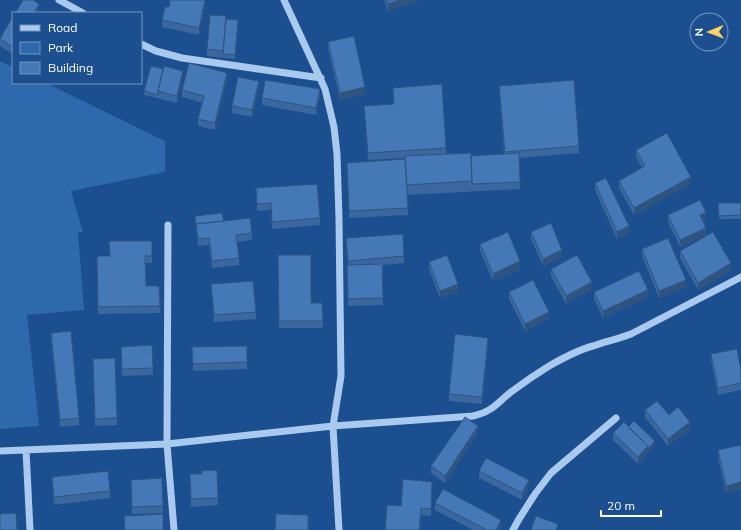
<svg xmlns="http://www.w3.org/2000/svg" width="741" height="530" font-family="Mulish,sans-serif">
	<rect width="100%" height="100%" fill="#1b4f8f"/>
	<path fill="#2e69ad" d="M0,61L13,67V83H46L165,141V172L71,191L83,232H78L84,310L27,315L39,426L0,429Z"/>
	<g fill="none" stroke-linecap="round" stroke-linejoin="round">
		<path stroke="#a9c9ee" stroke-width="7" d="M59,0L83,13
			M284,0L325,89L334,127L337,154L339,219L341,376L333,426L339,530
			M141,44L156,51L182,58L321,78
			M168,225L167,444L174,530
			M26,450L30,530
			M0,451L167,444L333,426L473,416C492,412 497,403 511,392C523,383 536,374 549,366C563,358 578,350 593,346C607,341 618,339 631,334L741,277
			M513,530L519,519L535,494L551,473L616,418"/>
	</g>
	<path fill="#3a679d" d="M206,0L199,35L162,27V20L169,7Z
		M384,0H421L388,11Z
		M13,16V54L0,46V38Z
		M226,19L238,24L235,59L207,56V49Z
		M328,42L365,94L340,100L328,49Z
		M183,78L177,103L144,95V91Z
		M227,80L215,130L198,126V119L203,103L182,97V90Z
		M499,86L579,146V153L519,158L520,189L407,195L408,215L349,218L347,163L405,159V158L368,160L364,106L394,104L393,88L446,148V154L471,156L504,154Z
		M259,88L252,117L232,113V106Z
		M320,96L316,115L262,105V98Z
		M636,150L691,184L634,215L619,188V181L642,168L636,157Z
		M595,183L629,233L617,239L595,190Z
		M256,188L320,218V225L272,229L271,210L257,211Z
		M718,203H741V219H719Z
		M668,215L706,219L703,221L706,235L680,247L668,222Z
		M195,216L224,221L252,233V240L237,242L239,258V265L212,268L209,245L198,246Z
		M531,232L562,257L543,266L531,239Z
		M346,238L404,256V263L383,265V305L348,306L347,265H348Z
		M152,241V263H145L146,286H159L160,313L98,314L97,256H109Z
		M480,244L520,269L493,281L480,251Z
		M642,249L686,287L659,298L642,256Z
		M680,251L731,270L698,290L680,258Z
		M278,255L311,303H322L323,328H279Z
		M429,262L458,291L440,298L429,269Z
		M551,269L592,289L566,304L551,276Z
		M211,284L256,312V319L214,322Z
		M509,292L549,319L525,331L509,299Z
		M594,292L648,297L603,318L594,299Z
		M51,333L79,418V425L60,427L51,340Z
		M152,345L153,375L122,376L121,347Z
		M488,345L482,404L449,401V394Z
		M247,346V369L193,371L192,347Z
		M711,354L741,370V390L718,395L711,361Z
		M93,366L117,418V425L95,426Z
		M645,410L669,415L690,429L668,446L645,417Z
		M628,427L655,445L638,464L613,440V433Z
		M478,433L445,483L431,473V466Z
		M741,445L726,493L718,457V450Z
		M201,471L218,498V505L191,507L190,474H201Z
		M479,471L529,487L522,500L479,478Z
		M52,477L110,491V498L54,505L52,484Z
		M131,487L163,506V513L132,514Z
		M432,489L431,516L421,515L420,530H385L401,506Z
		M435,503L501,527L499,530H473L435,510Z"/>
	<path fill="#305480" d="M205,0H206L199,35V28Z
		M401,0H421L388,11V4Z
		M39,4V11L38,13H34Z
		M183,71V78L177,103V96Z
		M227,73V80L215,130V123Z
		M259,81V88L252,117V110Z
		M365,87V94L340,100V93Z
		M320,89V96L316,115V108Z
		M691,177V184L634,215V208Z
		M706,212V219L700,222V215Z
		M629,226V233L617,239V232Z
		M706,228V235L680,247V240Z
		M562,250V257L543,266V259Z
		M520,261V269L493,281V274Z
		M731,263V270L698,290V283Z
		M686,280V287L659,298V291Z
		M592,282V289L566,304V296Z
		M458,284V291L440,298V291Z
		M648,290V297L603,318V311Z
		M549,312V319L525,331V324Z
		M488,338V345L482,404V397Z
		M690,422V429L668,446V439Z
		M478,426V433L445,483V476Z
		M655,441V445L638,464V457L648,446Z
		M529,480V487L522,500V493Z
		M432,482V489L431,516V509Z
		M741,482V489L726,493V486Z
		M501,520V527L499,530H496Z"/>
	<path fill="#4478b7" stroke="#305480" d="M23,0H33L39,4L34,13H15Z
		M170,0H205L199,28L162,20L165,7H169Z
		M387,0H401L388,4Z
		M210,15L226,16L223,51L207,49Z
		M13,16V47L0,39Z
		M226,19L238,20L235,55L223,54Z
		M354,36L365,87L340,93L328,42Z
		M189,63L227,73L215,123L198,119L204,96L182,90Z
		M151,66L163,69L158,91V95L144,91Z
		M164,66L183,71L177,96L158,91Z
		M238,77L259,81L252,110L232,106Z
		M265,80L320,89L316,108L262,98Z
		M574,80L579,146L505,152L499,86Z
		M442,84L446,148L368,153L364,106L394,104L393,88Z
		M667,133L691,177L634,208L619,181L645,166L636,150Z
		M471,153L472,181L407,185L405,156Z
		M519,153L520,182L472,184L471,156Z
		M405,159L408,208L349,211L347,163Z
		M606,178L629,226L617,232L595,183Z
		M317,184L320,218L272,222L271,203L257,204L256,188Z
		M700,200L706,212L700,215L706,228L680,240L668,215Z
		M718,203H741V215L719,216Z
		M222,213L224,221L196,224V228L195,216Z
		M250,218L252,233L236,235L239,258L212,261L209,238L198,239L196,224Z
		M551,223L562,250L543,259L531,232Z
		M508,232L520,261L493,274L480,244Z
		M713,232L731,263L698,283L680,251Z
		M403,234L404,256L348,261L346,238Z
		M668,238L686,280L659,291L642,249Z
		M109,241H152V256H145L146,286H159L160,306L98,307L97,256H110Z
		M278,255H311V303H322L323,321H279Z
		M447,255L458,284L440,291L429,262Z
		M577,255L592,282L566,296L551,269Z
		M382,264L383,298L348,299L347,265Z
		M639,271L648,290L603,311L594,292Z
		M533,280L549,312L525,324L509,292Z
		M253,281L256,312L214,315L211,284Z
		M71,331L79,418L60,420L51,333Z
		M455,334L488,338L482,397L449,394Z
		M152,345L153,368L122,369L121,347Z
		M247,346V362L193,364L192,347Z
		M737,349L741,370V383L718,388L711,354Z
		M115,358L117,418L95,419L93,359Z
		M657,401L669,415L678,407L690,422L668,439L645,410Z
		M465,417L478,426L445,476L431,466Z
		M634,421L655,441L648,449V446L628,427Z
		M624,422L648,446L638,457L613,433Z
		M741,445V482L726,486L718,450Z
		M486,458L529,480L522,493L479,471Z
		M217,470L218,498L191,499L190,474H202L201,471Z
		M108,471L110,491L54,497L52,477Z
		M162,478L163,506L132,507L131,480Z
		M403,479L432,482L431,509L421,508L419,530H385L387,505L401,506Z
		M443,489L501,520L496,530H487L435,503Z
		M16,513L17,530H0V514Z
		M163,514V530H125L124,516Z
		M276,514L308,515V530H275Z
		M536,516L558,524L556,530H531Z"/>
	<rect x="12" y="12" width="130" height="72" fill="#1b4f8f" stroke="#7695bc"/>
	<rect x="20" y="25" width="20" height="6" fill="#a9c9ee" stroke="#7695bc"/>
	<text x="48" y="32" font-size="12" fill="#ffffff">Road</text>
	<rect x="20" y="42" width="20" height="12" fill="#2e69ad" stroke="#7695bc"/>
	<text x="48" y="52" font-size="12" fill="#ffffff">Park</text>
	<rect x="20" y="62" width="20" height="12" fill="#4478b7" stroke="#7695bc"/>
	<text x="48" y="72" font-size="12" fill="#ffffff">Building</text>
	<g transform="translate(709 32) rotate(269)"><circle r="19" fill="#1b4f8f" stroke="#7695bc"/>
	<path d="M0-3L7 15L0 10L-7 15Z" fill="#ffd166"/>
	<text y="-6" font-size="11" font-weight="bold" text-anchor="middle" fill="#ffffff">N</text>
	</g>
	<path d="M601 510v6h60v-6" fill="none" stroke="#ffffff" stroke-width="2"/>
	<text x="607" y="510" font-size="12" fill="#ffffff" stroke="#1b4f8f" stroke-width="3" paint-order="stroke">20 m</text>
</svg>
